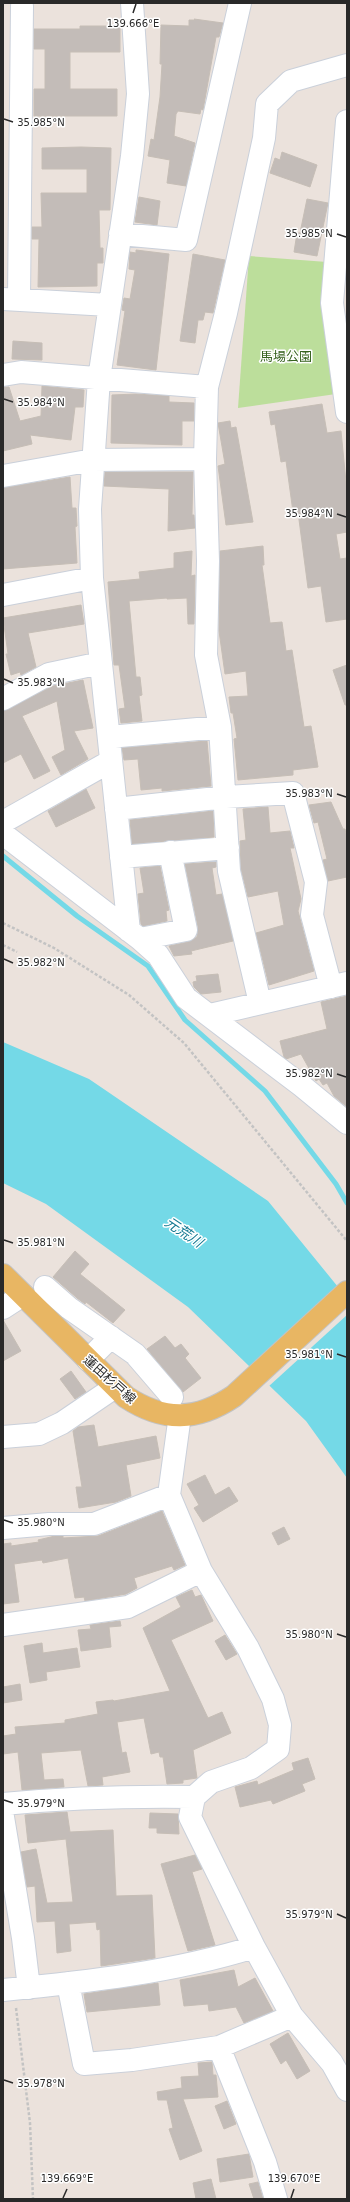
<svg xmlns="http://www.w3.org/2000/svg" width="350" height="2202" font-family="'DejaVu Sans','Noto Sans JP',sans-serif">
	<rect width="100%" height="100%" fill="#ebe2dc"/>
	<path fill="#bcde9b" d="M249,256L327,262L336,394L238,408Z"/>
	<path fill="#74d9e7" d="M3,1042L89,1079L268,1201L347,1298V1478L306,1421L188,1307L46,1204L3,1183Z"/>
	<path fill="#ebe2dc" d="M347,1305V1315L268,1387L263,1382Z"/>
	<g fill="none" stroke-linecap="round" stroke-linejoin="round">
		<path stroke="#74d9e7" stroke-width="5" d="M3,856L77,916L148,966L185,1020L265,1091L336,1184L347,1203"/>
	</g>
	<path fill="#c3bcb8" stroke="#c6beb6" d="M194,19L223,23L219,37H216L203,110L201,109L200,114L178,111L176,114L174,136L195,143L186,186L167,183L170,160L148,156L151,139L154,140L160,97L162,64H160L161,25L189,26V20H195Z
		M80,26H120V52H70V89H117V116H34V89H45V49H34V29H80Z
		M81,147L111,148L110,210H99L100,248H103V263H97V286L38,287L39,239H32V227H42L41,193H87V169H42V148Z
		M282,152L317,165L310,187L270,173L275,158L280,160Z
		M139,197L160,201L157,225L135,222Z
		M307,199L328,203L317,256L294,252L297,233H300Z
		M136,250L169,254L156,370L117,365L125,311L122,310L124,298L130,299L135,270L129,269L130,252L136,253Z
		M193,254L225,260L213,313L205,312L203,320H198L195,343L180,341Z
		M13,341L42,343V360L12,359Z
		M42,386L84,390L83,407H75L71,440L30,435L32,444L3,451V387H9L20,421L41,416Z
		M136,394L169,396V402L194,403V421H182V445L111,443L112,395Z
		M322,404L327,433L341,431L347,492V532L336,534L340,559L347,558V619L326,622L321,586L308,588L298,512H293L286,461L281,462L275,424L271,425L269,412Z
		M230,421L231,428L236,427L253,522L226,525L218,466L225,464L218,423Z
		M105,472H193L192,515H194L195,528L168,531L169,489L104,486Z
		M70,477L72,508H76L77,526L75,527L77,563L3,569V488Z
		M263,546L264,565H262L270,623L282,622L286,651L292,650L304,727L311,726L318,767L293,770V775L238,780L234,739L237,738L233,713H231L229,697L248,696L246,671L225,674L219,631L220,551Z
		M192,551L191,576L195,575L194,624H188L187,598L167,599V598L129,601L136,677H140L142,695L139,696L142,721L121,723L119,709L125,708L119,665H114L108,582L140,579L139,572L174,568V553Z
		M81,605L84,624L28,633L36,667L21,675L20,672L11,675L6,654H8L3,618Z
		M347,665V705H345L333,670Z
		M83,680L93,728L74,731L88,759L61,775L52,757L65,750L57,701L22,716L50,771L34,779L21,754L3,763V711L53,686Z
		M207,741L211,786L162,791V788L141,790L138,759L124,760L122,748Z
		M86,789L95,808L56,827L48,811Z
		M331,802L343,829H345L347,838V877L328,881L323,860L327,859L318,822L314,823L309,805Z
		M268,807L270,833L290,831L294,848H290L301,899L298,911L314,971L269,985L256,933L284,925L278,891L248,897L241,869L240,841L246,840L243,809Z
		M213,811L214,837L132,844L130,820Z
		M216,862V867L212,868L216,895L222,894L233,941L191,951L192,954L174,956L169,946L188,942L197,937L198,927L185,864Z
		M160,866L169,910L166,911L167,921L143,926L141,924L138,894L144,893L140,868Z
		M218,974L221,992L201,994L194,987L193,982L197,981L196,976Z
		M347,996V1107L334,1096L327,1083L323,1085L319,1079L316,1081L301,1054L286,1059L284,1057L280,1041L327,1029L321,1002Z
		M75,1251L89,1264L80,1274L125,1310L113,1323L86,1302L85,1304L77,1298L53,1277Z
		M3,1320L21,1351L3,1361Z
		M165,1336L175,1348L181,1344L189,1354L185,1358L201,1378L183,1392L147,1349Z
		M71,1371L86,1392L75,1399L60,1379Z
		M94,1425L98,1447L156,1436L160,1458L126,1465L131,1496L116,1502L79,1508L76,1487H82L73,1431L78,1427Z
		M205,1475L215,1495L229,1487L238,1501L203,1522L194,1508L199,1505L187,1484Z
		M162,1511L185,1565L174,1570L172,1566L134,1578L137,1588L126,1594L85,1601L84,1597L75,1598L68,1558L43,1563L42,1560L14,1564L19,1602L3,1604V1544L11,1543V1546L39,1542L38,1540L55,1536H63V1538L98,1536Z
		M284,1527L290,1539L278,1545L272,1533Z
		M192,1590L195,1597L201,1595L213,1621L171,1640L208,1718L222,1712L231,1733L193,1750L197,1778L183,1780V1783L167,1784L163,1757H160L159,1752L151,1754L144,1718L117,1722L122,1753L126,1752L130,1772L102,1777L103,1785L88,1786L81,1750L41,1753L44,1780L63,1779L64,1787L22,1790L18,1752L3,1754V1736L16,1734L15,1727L65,1723V1720L98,1714L96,1702L113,1700L114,1701L170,1691L143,1628L181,1607L176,1597Z
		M120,1621L121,1626L109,1627L111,1647L81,1651L78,1630L91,1629L90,1625Z
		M225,1635L237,1654L226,1660L215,1641Z
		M42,1643L43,1653L77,1648L80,1667L46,1672L47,1680L30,1683L24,1646Z
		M20,1684L22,1700L3,1703V1687Z
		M308,1758L315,1779L302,1784L305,1791L273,1804L271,1800L240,1807L235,1787L257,1781L258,1785L294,1770L292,1763Z
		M67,1812L70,1832L113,1830L116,1896L152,1895L155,1958L101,1966L100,1929L97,1930L96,1922L69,1924L71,1951L57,1953L55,1921L37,1922L35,1886L27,1887L21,1852L36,1849L47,1903L73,1902L66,1839L28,1843L25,1815Z
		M150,1813L178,1814L179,1834L157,1833V1828H149Z
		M195,1855L202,1869L192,1872L215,1945L188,1951L161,1864Z
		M234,1970L238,1987L255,1978L273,2011L244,2023L236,2007L209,2011L208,2004L184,2006L180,1980Z
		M158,1983L160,2005L87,2012L84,1994Z
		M288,2033L310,2071L297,2079L286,2060L281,2064L270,2044Z
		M212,2062L213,2075H216L218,2097L183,2099L202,2151L180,2160L169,2129L173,2128L167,2100H158L157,2092L182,2088L181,2077L199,2076L198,2063Z
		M227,2101L236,2124L224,2129L215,2106Z
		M249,2154L253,2177L220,2182L217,2159Z
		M211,2179L216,2199H196L193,2183Z
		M258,2182L263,2199H254L249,2184Z"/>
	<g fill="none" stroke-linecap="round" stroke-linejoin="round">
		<defs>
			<path id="minor" d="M347,121L332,303L347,412
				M120,234L186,240L240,3
				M19,298L22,6
				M3,299L109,305
				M3,375L21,372L207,387
				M3,476L93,460L205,459
				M3,595L92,578
				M3,699L49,674L101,663
				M109,737L220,727
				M116,809L226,797L293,793L316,882L312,915L331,987
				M3,822L111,761
				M3,834L140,939L158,955L186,998L302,1086L347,1123
				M121,857L228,848
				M129,931L92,578L90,509L99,379L132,156L138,94L132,3
				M140,939L186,930L170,852
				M260,1003L229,871L220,727L206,655L208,561L205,459L207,387L226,313L264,138L267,104L291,81L347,65
				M210,1015L347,983
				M45,1287L69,1308L135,1354L172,1397
				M3,1308L23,1295
				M88,1360L111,1337
				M180,1415L169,1495L201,1571L248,1648L273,1699L280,1725L278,1749L251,1768L211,1782L194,1797L190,1817L254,1947L292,2016L332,2063L347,2090
				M3,1437L39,1434L62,1423L115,1387
				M3,1528L49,1524H94L169,1495
				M3,1625L128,1607L201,1571
				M3,1804C67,1798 130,1796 194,1797
				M3,1817L23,1938L29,1988
				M68,1983L84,2064L132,2060L219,2047L265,2162L276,2199
				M3,1990C87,1982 174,1972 254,1947
				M219,2047L292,2016"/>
			<path id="major" d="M3,1275L126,1397C164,1422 197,1421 234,1396L347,1292"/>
		</defs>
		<use href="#minor" stroke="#cad0da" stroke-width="24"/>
		<use href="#major" stroke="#c3c3c3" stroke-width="24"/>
		<path stroke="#c3c3c3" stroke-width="2.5" stroke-dasharray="3 2" stroke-linecap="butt" d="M3,923L54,948L129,995L184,1043L347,1241
			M3,945L17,952
			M16,2008L30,2123L33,2199"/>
		<use href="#minor" stroke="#fff" stroke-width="22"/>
		<use href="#major" stroke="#e8b663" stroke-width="22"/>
	</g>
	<path fill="none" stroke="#292929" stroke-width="1.5" d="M133,13L136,4M4,119L13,122M337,234L346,237M4,399L13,402M337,514L346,517M4,679L13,683M337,794L346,797M4,959L13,963M337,1074L346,1077M4,1240L13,1243M337,1354L346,1357M4,1520L13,1523M337,1634L346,1637M4,1800L13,1803M337,1914L346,1918M4,2080L13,2083M63,2198L67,2189M291,2198L294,2189"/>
	<g text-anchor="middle" stroke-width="3" stroke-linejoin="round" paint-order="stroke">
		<g font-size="13" fill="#36621e" stroke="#fff">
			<text x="286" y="361">馬場公園</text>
		</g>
		<g font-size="13" fill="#292929" stroke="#fff">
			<text transform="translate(110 1379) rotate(42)" y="5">蓮田杉戸線</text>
		</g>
		<g font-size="14" font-style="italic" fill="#157992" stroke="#fff">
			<text transform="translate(184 1232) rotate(34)" y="5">元荒川</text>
		</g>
	</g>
	<g font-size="10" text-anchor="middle" fill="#292929" stroke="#fff" stroke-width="3" stroke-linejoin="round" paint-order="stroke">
		<text x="133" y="27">139.666°E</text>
		<text x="41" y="126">35.985°N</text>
		<text x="309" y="237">35.985°N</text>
		<text x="41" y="406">35.984°N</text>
		<text x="309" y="517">35.984°N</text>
		<text x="41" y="686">35.983°N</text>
		<text x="309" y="797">35.983°N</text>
		<text x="41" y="966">35.982°N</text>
		<text x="309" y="1077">35.982°N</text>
		<text x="41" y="1246">35.981°N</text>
		<text x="309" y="1358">35.981°N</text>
		<text x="41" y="1526">35.980°N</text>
		<text x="309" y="1638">35.980°N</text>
		<text x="41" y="1807">35.979°N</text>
		<text x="309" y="1918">35.979°N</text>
		<text x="41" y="2087">35.978°N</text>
		<text x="67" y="2182">139.669°E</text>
		<text x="294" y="2182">139.670°E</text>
	</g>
	<rect width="350" height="2202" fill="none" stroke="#292929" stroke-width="8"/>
</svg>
